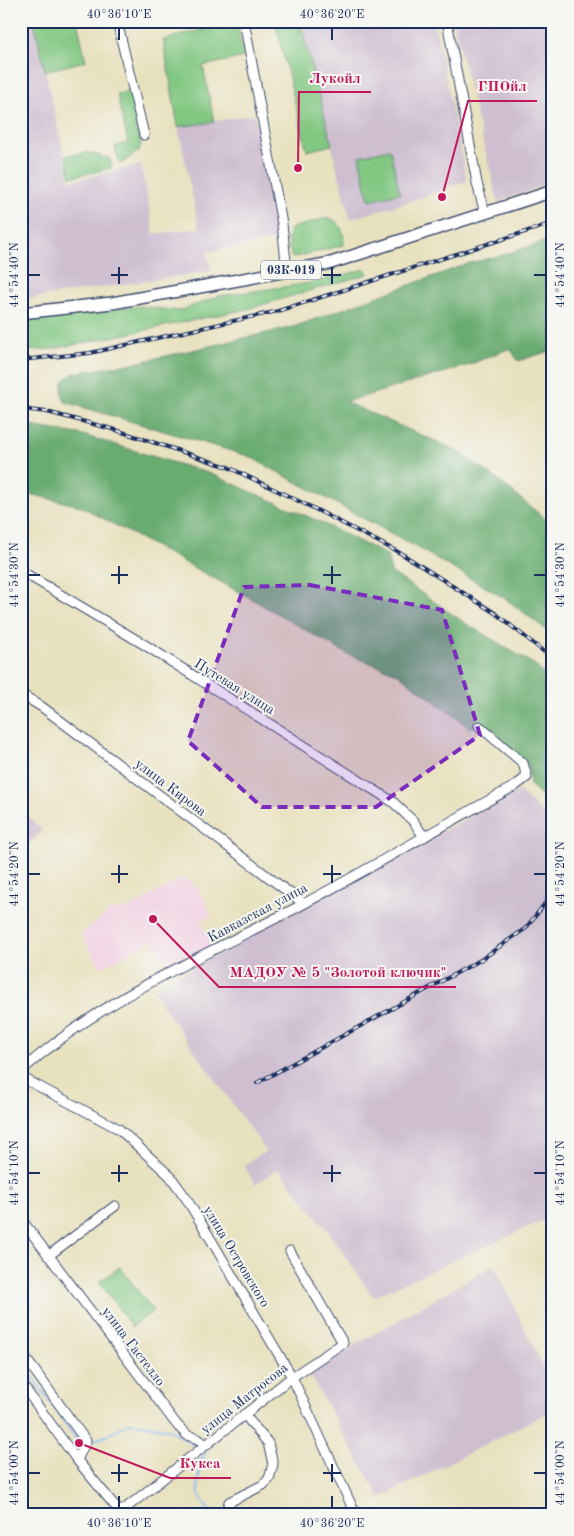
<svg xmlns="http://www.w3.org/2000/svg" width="574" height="1536" font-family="'Old Standard TT',serif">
	<rect width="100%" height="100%" fill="#f6f6f2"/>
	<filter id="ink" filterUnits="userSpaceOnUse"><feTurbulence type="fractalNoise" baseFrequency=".02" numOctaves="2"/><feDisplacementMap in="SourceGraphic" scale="10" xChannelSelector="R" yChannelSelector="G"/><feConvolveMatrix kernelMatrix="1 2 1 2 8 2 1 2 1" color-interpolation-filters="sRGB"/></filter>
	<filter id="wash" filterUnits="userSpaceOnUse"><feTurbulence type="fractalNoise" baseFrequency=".0096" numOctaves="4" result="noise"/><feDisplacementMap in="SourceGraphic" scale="20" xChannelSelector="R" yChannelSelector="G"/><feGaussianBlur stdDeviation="1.12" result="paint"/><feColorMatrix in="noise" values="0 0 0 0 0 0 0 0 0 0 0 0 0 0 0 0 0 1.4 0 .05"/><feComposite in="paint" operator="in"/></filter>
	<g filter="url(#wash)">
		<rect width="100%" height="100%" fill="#e8e1be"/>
		<path fill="#f1d0e2" d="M185,877L198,889L212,915L200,922L212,946L169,967L152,940L101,968L81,935L109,911L129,908Z"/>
		<path fill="#cebed0" d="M21,21H34L70,181L141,165L154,234L199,228L178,127L255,114L279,239L207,252L211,271L21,300Z
			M300,21H434L467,181L418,199L350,219Z
			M453,21H553V182L498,202Z
			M519,790L553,825V1216L373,1297L326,1228L278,1169L255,1184L244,1165L266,1151L171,1018L154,989L231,945Z
			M21,810L42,830L21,852Z
			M494,1265L553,1387V1410L380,1498L308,1372Z"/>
		<path fill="#82c782" stroke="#4e7b70" d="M34,21H77L86,61L45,71Z
			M236,21L244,57L203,66L214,122L178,127L163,40Z
			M275,21H300L332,145L307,151Z
			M130,91L141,142L139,151L122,163H119L115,146L128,143L117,94Z
			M390,149L400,193L369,200L359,156Z
			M86,152L110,159L112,168L71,177L66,156Z
			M327,218C341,220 344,232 344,245L292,258L288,241L290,230L295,227Z
			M365,269L368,274L247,309L53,349L21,351V321L140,306L179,311L219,296L304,284L334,278Z
			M120,1267L153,1311L132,1327L99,1282Z"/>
		<path fill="#69ac70" stroke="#426e67" d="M553,239V350L518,361L510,348L469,365L345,402L456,450L494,477L553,525V635L506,599L409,543L248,456L65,402L62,393L63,381L74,373L135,363L293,327L470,263L499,256Z
			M21,424L83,435L211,474L316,520L387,555L391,572L465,623L535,665L553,685V808L530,785L528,765L480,723L470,728L397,673L347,654L243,594L80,506L21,492Z"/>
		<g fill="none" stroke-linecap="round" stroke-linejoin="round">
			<path stroke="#88b9f4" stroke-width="2" d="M21,1361L79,1443H82
				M89,1442L106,1436L128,1423L144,1424L171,1430L197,1447
				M202,1452L205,1454C200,1461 200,1466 199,1474C195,1494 201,1498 212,1515"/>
		</g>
	</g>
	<g filter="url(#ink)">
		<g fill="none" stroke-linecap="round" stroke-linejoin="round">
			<defs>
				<path id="minor" d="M117,21L144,135
					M244,21L282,224L287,271
					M447,21L477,183L485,213
					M21,571L145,645L393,802L414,822L424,837
					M21,694L42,707L303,903
					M21,1071C100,1000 201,957 294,909C368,870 441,826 515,786L527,777L523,763L479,726
					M21,1077L119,1129L170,1176L186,1198L213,1243L292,1377L356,1515
					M21,1219L177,1425L187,1435L198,1439L206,1445
					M48,1256L115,1206
					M21,1352L86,1441L77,1460
					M21,1383L77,1460L120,1512
					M117,1515L292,1377L343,1343L290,1251
					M229,1515L227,1509L229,1502L263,1485L269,1479L273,1464L268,1443L244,1414"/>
				<path id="major" d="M21,313L112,303L331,263L553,191"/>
			</defs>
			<use href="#minor" stroke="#3a4a6c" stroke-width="11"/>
			<use href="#major" stroke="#3a4a6c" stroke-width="14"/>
			<use href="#minor" stroke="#fff" stroke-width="9"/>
			<use href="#major" stroke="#fff" stroke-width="11"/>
			<defs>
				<path id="rail" d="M21,360L90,353L278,311L553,223
					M21,409L47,412L116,430L228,467L311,507L402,554L495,613L553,659
					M257,1083L482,959L526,928L553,893"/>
			</defs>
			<use href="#rail" stroke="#1b2f5e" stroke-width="4"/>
			<use href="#rail" stroke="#f6f6f2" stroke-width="2" stroke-dasharray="5.5" stroke-linecap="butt"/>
		</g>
	</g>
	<path fill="#7b2cbf" fill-opacity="0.2" stroke="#7b2cbf" stroke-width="4" stroke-dasharray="10 6" stroke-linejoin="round" d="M310,585L442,610L480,735L376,807H262L188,741L244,587Z"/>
	<path fill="none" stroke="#1b2f5e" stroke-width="2" d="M119,28V40M332,28V40M119,267V284M332,267V284M28,275H40M111,275H128M323,275H341M534,275H546M119,566V584M332,566V584M28,575H40M111,575H128M323,575H341M534,575H546M119,865V883M332,865V883M28,874H40M111,874H128M323,874H341M534,874H546M119,1165V1182M332,1165V1182M28,1173H40M111,1173H128M323,1173H341M534,1173H546M119,1464V1482M332,1464V1482M28,1473H40M111,1473H128M323,1473H341M534,1473H546M119,1496V1508M332,1496V1508"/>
	<g text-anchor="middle" stroke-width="4" stroke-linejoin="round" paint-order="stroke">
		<rect fill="#f6f6f2" stroke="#5d6b8a" stroke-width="1" x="261" y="260.5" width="60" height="19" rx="4"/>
		<g font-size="12" font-weight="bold" fill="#1b2f5e">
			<text x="291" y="274">03К-019</text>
		</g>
		<g font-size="14" fill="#1b2f5e" stroke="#f6f6f2">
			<text transform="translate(235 686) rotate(32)" y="5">Путевая улица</text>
			<text transform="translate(171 787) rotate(37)" y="5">улица Кирова</text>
			<text transform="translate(257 912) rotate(-28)" y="5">Кавказская улица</text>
			<text transform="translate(237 1256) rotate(59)" y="5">улица Островского</text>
			<text transform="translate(134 1346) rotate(53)" y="5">улица Гастелло</text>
			<text transform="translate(244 1398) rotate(-38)" y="5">улица Матросова</text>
		</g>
	</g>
	<path fill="none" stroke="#c2185b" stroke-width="2" d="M298 168L299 92H371M442 197L468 101H537M153 919L219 987H456M79 1443L170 1478H231"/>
	<g fill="#c2185b" stroke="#f6f6f2" stroke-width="2">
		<circle cx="298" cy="168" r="5"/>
		<circle cx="442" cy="197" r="5"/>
		<circle cx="153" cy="919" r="5"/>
		<circle cx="79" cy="1443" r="5"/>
	</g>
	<g font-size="15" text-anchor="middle" font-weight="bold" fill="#c2185b" stroke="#f6f6f2" stroke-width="4" stroke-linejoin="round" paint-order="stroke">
		<text x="335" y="83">Лукойл</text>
		<text x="502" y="91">ГПОйл</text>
		<text x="338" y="977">МАДОУ № 5 "Золотой ключик"</text>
		<text x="200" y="1468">Кукса</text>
	</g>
	<rect width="574" height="1536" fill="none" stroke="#f6f6f2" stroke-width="55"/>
	<rect x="28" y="28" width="518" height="1480" fill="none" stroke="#1b2f5e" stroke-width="2"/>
	<g font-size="12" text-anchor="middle" fill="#1b2f5e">
		<text x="119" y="18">40°36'10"E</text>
		<text x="332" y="18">40°36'20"E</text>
		<text transform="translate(14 275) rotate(-90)" y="4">44°54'40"N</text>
		<text transform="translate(560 275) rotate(-90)" y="4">44°54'40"N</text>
		<text transform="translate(14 575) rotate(-90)" y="4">44°54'30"N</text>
		<text transform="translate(560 575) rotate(-90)" y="4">44°54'30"N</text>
		<text transform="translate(14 874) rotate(-90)" y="4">44°54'20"N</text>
		<text transform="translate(560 874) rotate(-90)" y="4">44°54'20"N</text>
		<text transform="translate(14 1173) rotate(-90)" y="4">44°54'10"N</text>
		<text transform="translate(560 1173) rotate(-90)" y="4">44°54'10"N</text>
		<text transform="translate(14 1473) rotate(-90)" y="4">44°54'00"N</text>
		<text transform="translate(560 1473) rotate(-90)" y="4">44°54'00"N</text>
		<text x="119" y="1527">40°36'10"E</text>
		<text x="332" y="1527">40°36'20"E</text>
	</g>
</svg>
